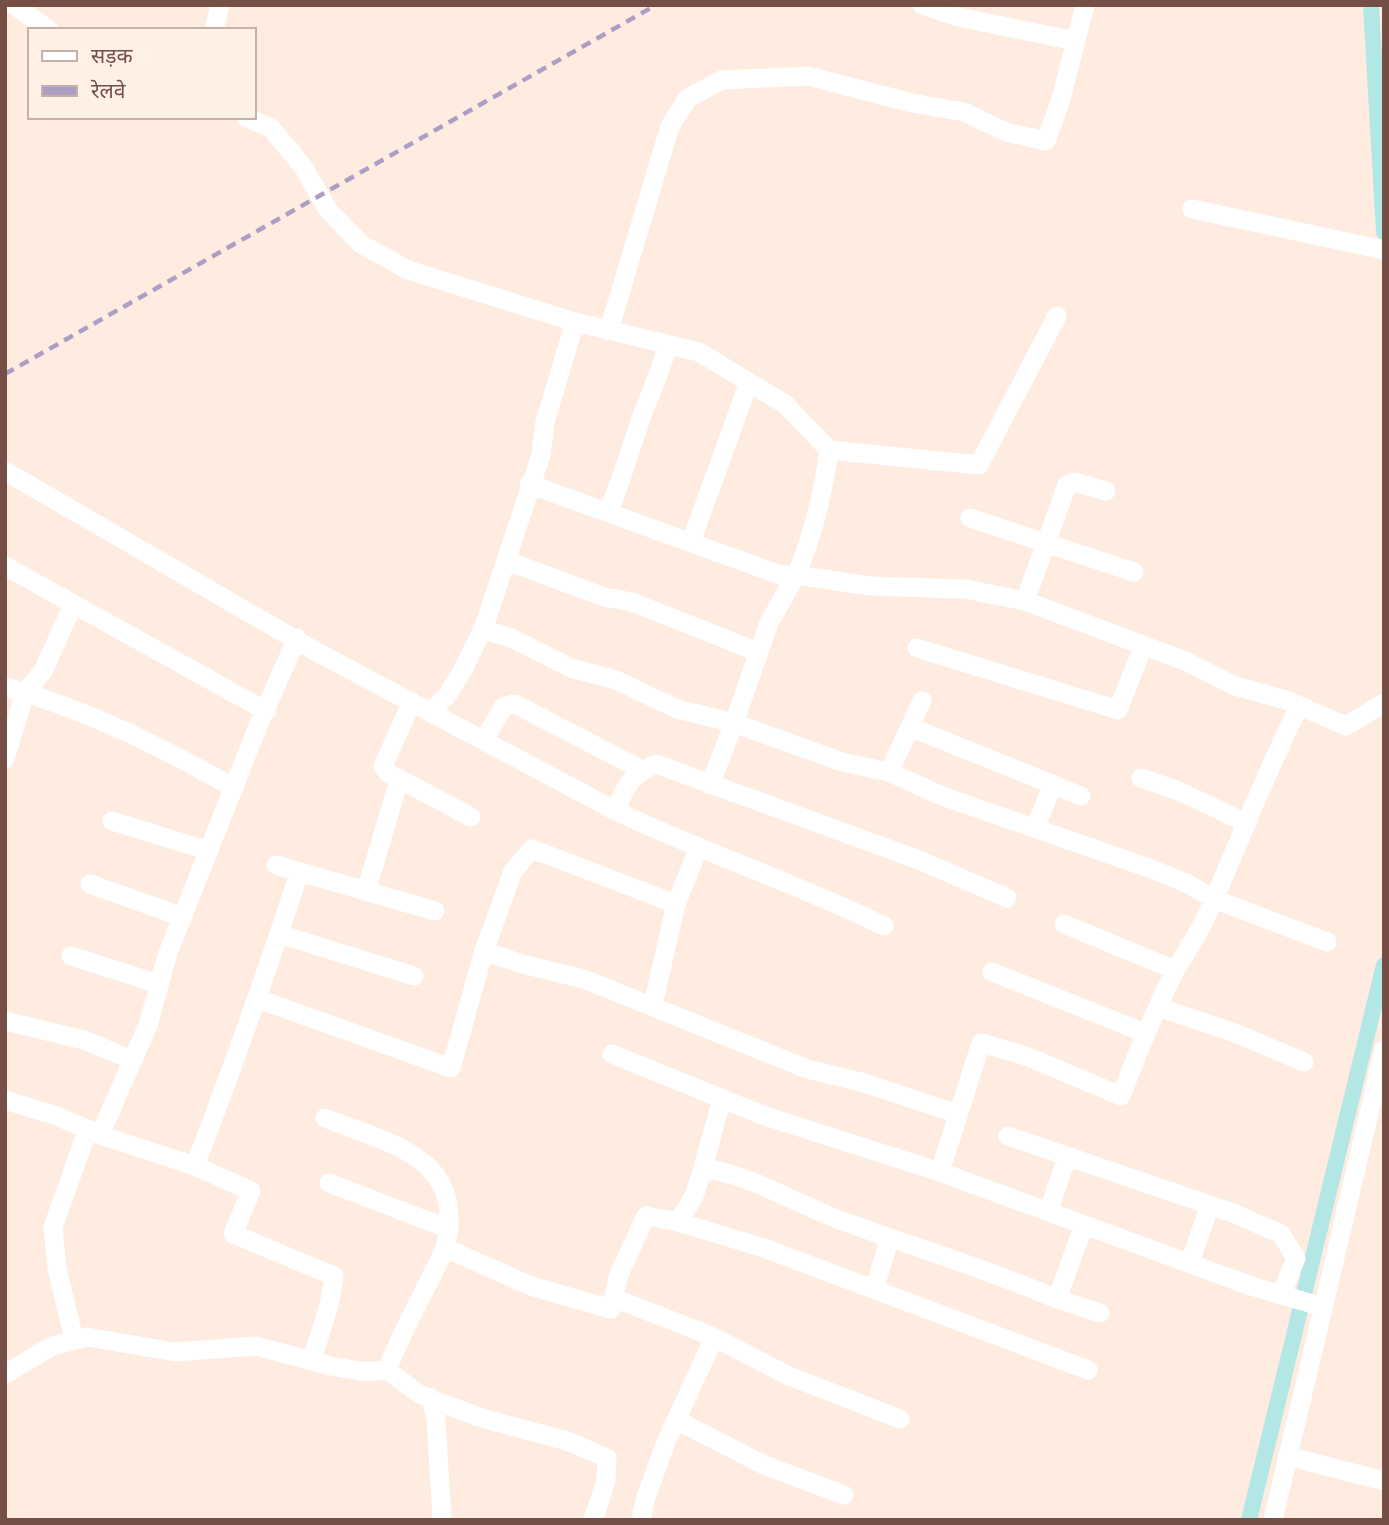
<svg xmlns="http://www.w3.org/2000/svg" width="1389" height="1525" font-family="Overpass,'Noto Sans Devanagari',sans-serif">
	<rect width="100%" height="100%" fill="#fdecdf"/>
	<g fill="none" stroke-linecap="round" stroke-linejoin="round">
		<path stroke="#b3e7e6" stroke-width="16" d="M1371,5L1384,232
			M1249,1520L1384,965"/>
		<path stroke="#fff" stroke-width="19" d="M14,5L49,30
			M922,5L958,17L1075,41
			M214,30L220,5
			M246,117L271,128L304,168L328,210L361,244L408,270L575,322L699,352L785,404L829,450C823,494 814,534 796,575L870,586L965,589L1025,601L1185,661L1235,686L1286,700L1346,726L1384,703
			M1192,209L1384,250
			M609,330L670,126L688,98L722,80L808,76L912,103L964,112L1006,132L1046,141L1061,99L1085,5
			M829,450L979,465L1057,316
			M5,471L315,651L616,811
			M529,484L780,575H796
			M608,512C622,480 631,446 643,413C652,390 661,369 668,345
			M970,518L1134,572
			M691,542L749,382
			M507,561L604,597L632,602L758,652
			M5,566L266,711
			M796,575L769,623L734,723L842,762L889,772L942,796L1149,868L1186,883L1214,899L1327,942
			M1025,601L1067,485L1074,482L1106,491
			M482,630L509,637L571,668L616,680L677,709L734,723L710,785
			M917,648L1118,710L1143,647
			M5,687C86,709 162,747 234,788
			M412,702L383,766L388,773L471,817
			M1299,707C1264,775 1238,847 1206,917C1197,937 1184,954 1174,973C1154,1013 1137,1054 1121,1096L1026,1056L981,1043L940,1172L1251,1286L1323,1307
			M430,712L446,697L463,670L485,624L541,455L545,422L575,322
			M910,727L1081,796
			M484,740L504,706L515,704L642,770
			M5,759L25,693L43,671L73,605
			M889,772L922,701
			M1141,778L1179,791L1246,823
			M112,821L209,851
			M1035,828L1053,784
			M276,865L435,911
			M90,884L183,917
			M366,892L399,780
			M1064,924L1175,970
			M884,926C796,883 704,853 616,811C624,787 632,774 656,764L919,860L1007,898
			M279,934L414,976
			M484,951L513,871L532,849L676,904
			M71,956L159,984
			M992,972L1145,1033
			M258,999L451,1068L484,951L522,964L584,979L807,1069L861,1082L958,1114
			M653,1005L676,904L699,847
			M1158,1007L1235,1033L1304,1062
			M5,1021L84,1040L132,1060
			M612,1054L762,1115L940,1172
			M5,1100L57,1116L100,1135L148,1025L168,953L258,726L297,638
			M325,1118C390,1144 468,1157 445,1248
			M100,1135L195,1166L251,1191L233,1234L334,1276L329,1305L312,1360
			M1008,1136L1233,1213L1281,1234L1296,1258L1281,1295
			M195,1166C232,1069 267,972 299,873
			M703,1168L722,1098
			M329,1183L449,1229
			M1048,1212L1067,1157
			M678,1222L764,1248L1088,1370
			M1190,1262L1210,1205
			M874,1289L890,1238
			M614,1298L711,1336L789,1376L900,1419
			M1057,1299L1100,1313
			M74,1340L57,1268L53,1227L88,1129
			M387,1370L419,1394L444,1404L485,1419L567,1441L607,1458L606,1481L593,1520
			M5,1374L52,1346L87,1337L175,1352L256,1346L331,1366L367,1372L387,1370C403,1328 426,1290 445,1248L531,1286L611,1309L619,1274L646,1216L678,1222L694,1196L703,1168C753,1176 791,1201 837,1219C910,1246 985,1268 1057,1299L1084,1225
			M431,1398L436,1420L442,1520
			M676,1420L764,1465L844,1495
			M1287,1456L1384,1481
			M641,1520L645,1500L666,1442L714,1338
			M1273,1520L1384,1050"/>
		<path stroke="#ad9ec6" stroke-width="4.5" stroke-dasharray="10 7" stroke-linecap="butt" d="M5,374L656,5"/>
	</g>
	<rect width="1389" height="1525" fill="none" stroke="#754e45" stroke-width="14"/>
	<rect x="28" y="28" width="228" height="91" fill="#fff1e6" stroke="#c8b0a6" stroke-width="2"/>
	<rect x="42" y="51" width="35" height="10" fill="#ffffff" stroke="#c8b0a6" stroke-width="2"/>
	<text x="91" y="63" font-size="21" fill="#754e45">सड़क</text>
	<rect x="42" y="86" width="35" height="10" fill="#ad9ec6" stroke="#c8b0a6" stroke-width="2"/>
	<text x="91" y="98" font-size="21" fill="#754e45">रेलवे</text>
</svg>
